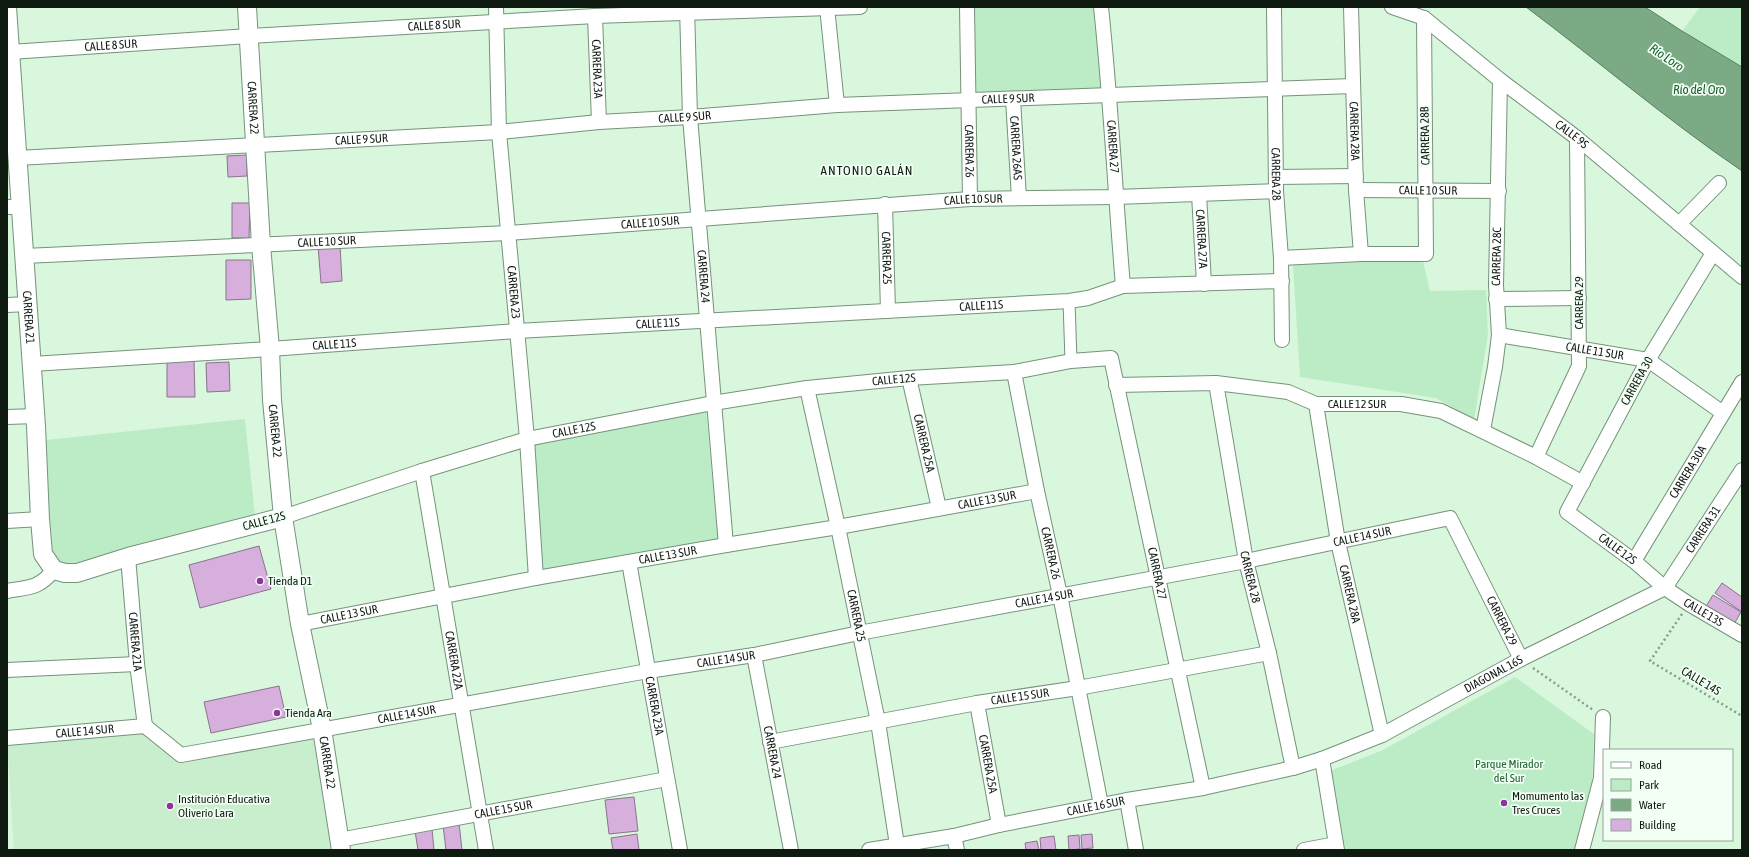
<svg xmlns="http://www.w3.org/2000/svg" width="1749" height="857" font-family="'Asap Condensed',sans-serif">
	<rect width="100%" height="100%" fill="#d8f7dd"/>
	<path fill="#c8eece" d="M146,730L181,758L316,733L335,850H14L7,742Z"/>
	<path fill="#bcecc5" d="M967,7H1101L1110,95L969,100Z
		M1700,7H1742V67L1682,31Z
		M1365,261H1423L1430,291L1486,290L1488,334L1474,420L1436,398L1300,377L1293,265Z
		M706,409L718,541L542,571L534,443Z
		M245,419L255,517L80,565H70L60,562L51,549L48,513L46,440Z
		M1515,677L1594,734L1592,791L1577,850H1338L1325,773L1383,750Z"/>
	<path fill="#7baa84" stroke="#5b7f62" d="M1526,7H1645L1682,31L1742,67V171C1667,120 1598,61 1526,7Z"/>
	<path fill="#d6afdc" stroke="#8a738d" d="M247,155V176L228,177L227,156Z
		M232,203H250L249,238H232Z
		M340,245L342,281L321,283L318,246Z
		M226,260H251V299L226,300Z
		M194,361L195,397H167V362Z
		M229,362L230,391L207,392L206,363Z
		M259,546L271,589L200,608L189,565Z
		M1722,583L1742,597V612L1715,593Z
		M1713,595L1741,612L1733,626L1705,608Z
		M279,686L286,717L211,733L204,702Z
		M634,797L638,831L609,834L605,800Z
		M459,823L462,850H446L443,825Z
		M432,829L434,850H418L415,831Z
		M637,834L639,850H613L611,838Z
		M1092,834L1093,848L1082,849L1081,835Z
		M1079,835L1080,849L1069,850L1068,836Z
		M1054,836L1056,850H1041L1040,838Z
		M1037,841L1039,850H1026L1025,843Z"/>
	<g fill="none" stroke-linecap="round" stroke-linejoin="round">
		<defs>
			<path id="pedestrian" d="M1069,301L1071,361"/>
			<g id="minor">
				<path id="s1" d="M496,7L499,132L527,439L536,578"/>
				<path id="s2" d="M687,7L690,117L726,545"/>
				<path d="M827,7L837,105"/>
				<path id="s3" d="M967,7L970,199"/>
				<path id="s4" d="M1101,7C1111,100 1115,193 1123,286"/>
				<path id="s5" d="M1274,7L1276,191L1281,258L1282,340"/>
				<path id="s6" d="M1351,7L1356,190L1361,254"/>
				<path id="s7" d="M1392,7L1424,18L1500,80L1577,138L1742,277"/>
				<path id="s8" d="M595,16L599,122"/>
				<path id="s9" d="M10,52L249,36L595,16L860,7"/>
				<path id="s10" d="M1013,99L1019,198"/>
				<path id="s11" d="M17,158L499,132L599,122L690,117L837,105L1353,86"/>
				<path d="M1276,177L1356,176"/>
				<path id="s12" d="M1356,190L1499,191"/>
				<path id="s13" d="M1199,194L1204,284"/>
				<path id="s14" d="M885,204L888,311"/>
				<path d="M7,207H20"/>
				<path d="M1679,224L1719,183"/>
				<path id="s15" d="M1713,253L1648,360L1567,512L1634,561L1665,588L1689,604L1742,635"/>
				<path id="s16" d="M25,256L508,233L970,199L1116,197L1276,191"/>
				<path d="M1281,258L1361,254H1426L1424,18"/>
				<path d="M1496,299L1579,298"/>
				<path d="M7,305L28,304"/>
				<path id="s17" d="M1499,335L1648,360L1723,413"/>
				<path id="s18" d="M32,364L270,349L517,331L1069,301L1088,298L1123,286L1282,281"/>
				<path id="s19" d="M1014,372L1037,491L1060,595L1101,805"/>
				<path id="s20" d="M909,378L939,508"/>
				<path id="s21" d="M1216,383L1246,561L1269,653L1293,768"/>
				<path id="s22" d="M1116,385L1216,383L1288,392L1316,404H1401L1441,411L1536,457L1583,483"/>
				<path id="s23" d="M807,388L838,527L878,722L897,845"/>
				<path id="s24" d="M1316,404L1338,542L1382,735"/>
				<path d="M7,417L36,416"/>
				<path id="s25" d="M1483,430L1495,367L1499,335L1496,285L1500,80"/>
				<path d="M1536,457L1579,366L1577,138"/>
				<path id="s26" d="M422,471L486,850"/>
				<path id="s27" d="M283,517L422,471L527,439L713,403L807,388L909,378L1014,372L1071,361L1111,358L1203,788"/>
				<path d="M7,521L40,519"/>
				<path id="s28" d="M128,557L137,664L145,726"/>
				<path id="s29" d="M1634,561L1742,382"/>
				<path id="s30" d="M629,562L680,850"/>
				<path id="s31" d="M1665,588L1742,470"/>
				<path d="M7,591C30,587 38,589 54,570"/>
				<path id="s32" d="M300,624L536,578L726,545L838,527L1037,491"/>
				<path id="s33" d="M754,655L791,850"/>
				<path d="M7,670L137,664"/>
				<path id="s34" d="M977,703L999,825"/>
				<path id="s35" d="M7,738L145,726L181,755L648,671L754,655L859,633L1246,561L1450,518L1521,659"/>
				<path id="s36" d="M770,742L977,703L1078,688L1269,653"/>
				<path d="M1322,759L1337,850"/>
				<path d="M1127,800L1136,850"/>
				<path d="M954,836L957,850"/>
				<path id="s37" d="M339,840L667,779"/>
				<path id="s38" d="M869,850L954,836L999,825L1127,800L1203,788L1293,768L1322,759L1382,735L1521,659L1665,588"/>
				<path d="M1304,850L1336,844"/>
				<path d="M1582,850L1601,778L1603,717"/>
			</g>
			<g id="tertiary">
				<path id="s39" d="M7,7L36,426L40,519L43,554L54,570L65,573H77L128,557L283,517"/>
				<path id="s40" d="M247,7L261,245L270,349L272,400L283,517L300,624L322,729L341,850"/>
			</g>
		</defs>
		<use href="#pedestrian" stroke="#75927b" stroke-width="13"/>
		<use href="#minor" stroke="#75927b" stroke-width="16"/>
		<use href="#tertiary" stroke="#75927b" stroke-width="20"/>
		<path stroke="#869d8a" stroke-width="2.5" stroke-dasharray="2 3" stroke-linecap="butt" d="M1682,614L1650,661L1742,716
			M1533,668L1593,710"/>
		<use href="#pedestrian" stroke="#fff" stroke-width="11"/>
		<use href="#minor" stroke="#fff" stroke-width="14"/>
		<use href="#tertiary" stroke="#fff" stroke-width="18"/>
	</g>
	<g fill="#8e329d" stroke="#f2fff4" stroke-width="1.5">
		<circle cx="260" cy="581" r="4"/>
		<circle cx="277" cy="713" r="4"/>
		<circle cx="1504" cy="803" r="4"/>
		<circle cx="170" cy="806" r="4"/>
	</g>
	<g text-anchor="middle" stroke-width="3.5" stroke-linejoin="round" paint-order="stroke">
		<g font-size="12" fill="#0f1a11" stroke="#f2fff4">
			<text dy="4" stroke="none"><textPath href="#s9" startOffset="425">CALLE 8 SUR</textPath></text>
			<text dy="4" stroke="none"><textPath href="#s9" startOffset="101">CALLE 8 SUR</textPath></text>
			<text dy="4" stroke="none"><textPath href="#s8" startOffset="53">CARRERA 23A</textPath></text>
			<text dy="4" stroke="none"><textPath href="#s11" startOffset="993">CALLE 9 SUR</textPath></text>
			<text dy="4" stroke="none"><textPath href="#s40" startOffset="101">CARRERA 22</textPath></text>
			<text dy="4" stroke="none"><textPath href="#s11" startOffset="669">CALLE 9 SUR</textPath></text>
			<text dy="4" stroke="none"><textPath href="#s6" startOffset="124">CARRERA 28A</textPath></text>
			<text dy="4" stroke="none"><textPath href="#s7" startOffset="222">CALLE 9S</textPath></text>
			<text transform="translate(1425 136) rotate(-91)" y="4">CARRERA 28B</text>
			<text dy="4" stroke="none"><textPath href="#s11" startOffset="345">CALLE 9 SUR</textPath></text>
			<text dy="4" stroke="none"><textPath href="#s4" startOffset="140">CARRERA 27</textPath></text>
			<text dy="4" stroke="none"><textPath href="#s10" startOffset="49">CARRERA 26AS</textPath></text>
			<text dy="4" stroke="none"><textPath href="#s3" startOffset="144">CARRERA 26</textPath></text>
			<text dy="4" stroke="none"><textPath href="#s5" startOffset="167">CARRERA 28</textPath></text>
			<text dy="4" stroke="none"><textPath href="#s12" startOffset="72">CALLE 10 SUR</textPath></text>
			<text dy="4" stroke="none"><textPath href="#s16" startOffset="950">CALLE 10 SUR</textPath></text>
			<text dy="4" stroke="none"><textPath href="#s16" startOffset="626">CALLE 10 SUR</textPath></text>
			<text dy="4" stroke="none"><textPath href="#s13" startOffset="45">CARRERA 27A</textPath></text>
			<text dy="4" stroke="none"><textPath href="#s16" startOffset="302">CALLE 10 SUR</textPath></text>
			<text dy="4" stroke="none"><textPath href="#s25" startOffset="175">CARRERA 28C</textPath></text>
			<text dy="4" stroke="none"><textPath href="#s14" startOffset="54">CARRERA 25</textPath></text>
			<text dy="4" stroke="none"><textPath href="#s2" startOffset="270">CARRERA 24</textPath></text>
			<text dy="4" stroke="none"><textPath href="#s1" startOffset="286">CARRERA 23</textPath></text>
			<text transform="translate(1579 303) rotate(-90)" y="4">CARRERA 29</text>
			<text dy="4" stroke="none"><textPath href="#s18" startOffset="951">CALLE 11S</textPath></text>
			<text dy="4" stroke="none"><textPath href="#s39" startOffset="311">CARRERA 21</textPath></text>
			<text dy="4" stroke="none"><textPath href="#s18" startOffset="627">CALLE 11S</textPath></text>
			<text dy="4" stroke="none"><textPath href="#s18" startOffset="303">CALLE 11S</textPath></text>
			<text dy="4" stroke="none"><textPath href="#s17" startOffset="97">CALLE 11 SUR</textPath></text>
			<text dy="4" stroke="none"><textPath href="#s27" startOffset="628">CALLE 12S</textPath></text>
			<text transform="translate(1637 381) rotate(-61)" y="4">CARRERA 30</text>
			<text dy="4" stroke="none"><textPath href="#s22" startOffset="244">CALLE 12 SUR</textPath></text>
			<text dy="4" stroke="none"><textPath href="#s27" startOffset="304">CALLE 12S</textPath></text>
			<text dy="4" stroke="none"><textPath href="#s40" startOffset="425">CARRERA 22</textPath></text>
			<text dy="4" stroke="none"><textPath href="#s20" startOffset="67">CARRERA 25A</textPath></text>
			<text dy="4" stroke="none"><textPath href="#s29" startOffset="104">CARRERA 30A</textPath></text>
			<text dy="4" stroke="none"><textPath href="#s32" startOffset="698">CALLE 13 SUR</textPath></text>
			<text transform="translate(264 521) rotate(-15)" y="4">CALLE 12S</text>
			<text dy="4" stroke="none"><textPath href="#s31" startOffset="70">CARRERA 31</textPath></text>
			<text dy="4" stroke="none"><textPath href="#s35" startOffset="1386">CALLE 14 SUR</textPath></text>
			<text dy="4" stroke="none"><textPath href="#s15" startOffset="360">CALLE 12S</textPath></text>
			<text dy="4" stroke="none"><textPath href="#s19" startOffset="185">CARRERA 26</textPath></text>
			<text dy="4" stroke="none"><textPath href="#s32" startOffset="374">CALLE 13 SUR</textPath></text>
			<text dy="4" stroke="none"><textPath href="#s27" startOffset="1067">CARRERA 27</textPath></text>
			<text dy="4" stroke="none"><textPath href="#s21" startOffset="197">CARRERA 28</textPath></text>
			<text dy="4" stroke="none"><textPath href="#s24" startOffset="193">CARRERA 28A</textPath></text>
			<text dy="4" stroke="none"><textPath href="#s35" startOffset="1062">CALLE 14 SUR</textPath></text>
			<text dy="4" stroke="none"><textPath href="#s15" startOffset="467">CALLE 13S</textPath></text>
			<text dy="4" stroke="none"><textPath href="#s32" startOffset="50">CALLE 13 SUR</textPath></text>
			<text dy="4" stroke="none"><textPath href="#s23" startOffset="233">CARRERA 25</textPath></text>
			<text dy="4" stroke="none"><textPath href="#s35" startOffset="1591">CARRERA 29</textPath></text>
			<text dy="4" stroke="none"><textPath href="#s28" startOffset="85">CARRERA 21A</textPath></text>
			<text dy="4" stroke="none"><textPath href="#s35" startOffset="738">CALLE 14 SUR</textPath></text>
			<text dy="4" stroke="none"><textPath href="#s26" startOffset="192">CARRERA 22A</textPath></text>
			<text dy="4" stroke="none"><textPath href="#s38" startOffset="654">DIAGONAL 16S</textPath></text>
			<text transform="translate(1701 681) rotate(31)" y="4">CALLE 14S</text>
			<text dy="4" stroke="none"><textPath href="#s36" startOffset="254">CALLE 15 SUR</textPath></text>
			<text dy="4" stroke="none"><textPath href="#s30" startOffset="146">CARRERA 23A</textPath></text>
			<text dy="4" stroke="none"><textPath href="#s35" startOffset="414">CALLE 14 SUR</textPath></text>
			<text dy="4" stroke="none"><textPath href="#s35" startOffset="78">CALLE 14 SUR</textPath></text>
			<text dy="4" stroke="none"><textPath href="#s33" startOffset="99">CARRERA 24</textPath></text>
			<text dy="4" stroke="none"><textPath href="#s40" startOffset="761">CARRERA 22</textPath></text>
			<text dy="4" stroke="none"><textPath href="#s34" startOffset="62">CARRERA 25A</textPath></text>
			<text dy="4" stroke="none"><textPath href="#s38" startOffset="231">CALLE 16 SUR</textPath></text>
			<text dy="4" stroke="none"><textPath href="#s37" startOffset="167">CALLE 15 SUR</textPath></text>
		</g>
		<g font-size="12" fill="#0f1a11" stroke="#f2fff4" text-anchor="start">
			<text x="268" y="585">Tienda D1</text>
			<text x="285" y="717">Tienda Ara</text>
			<text x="1512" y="800">Momumento las<tspan x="1512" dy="14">Tres Cruces</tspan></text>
			<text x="178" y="803">Institución Educativa<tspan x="178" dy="14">Oliverio Lara</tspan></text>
		</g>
		<g font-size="12" fill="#1c6333" stroke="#f2fff4">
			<text x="1509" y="768">Parque Mirador<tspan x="1509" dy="14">del Sur</tspan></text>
		</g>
		<g font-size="13" font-style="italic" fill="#145d2d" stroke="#f2fff4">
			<text transform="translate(1667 57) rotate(34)" y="5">Río Loro</text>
			<text x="1699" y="94">Río del Oro</text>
		</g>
		<g font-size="13" letter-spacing="1" fill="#0f1a11" stroke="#f2fff4">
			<text x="867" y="175">ANTONIO GALÁN</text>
		</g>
	</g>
	<rect width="1749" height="857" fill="none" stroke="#0f1a11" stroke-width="16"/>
	<rect x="1603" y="749" width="130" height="92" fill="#f2fff4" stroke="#97a399"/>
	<rect x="1611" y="762" width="20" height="6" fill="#ffffff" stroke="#97a399"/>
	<text x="1639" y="769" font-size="12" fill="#0f1a11">Road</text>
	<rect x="1611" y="779" width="20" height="12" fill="#bcecc5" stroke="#97a399"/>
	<text x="1639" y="789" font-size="12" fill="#0f1a11">Park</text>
	<rect x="1611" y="799" width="20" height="12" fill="#7baa84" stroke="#97a399"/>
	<text x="1639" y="809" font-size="12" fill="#0f1a11">Water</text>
	<rect x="1611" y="819" width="20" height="12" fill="#d6afdc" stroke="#97a399"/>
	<text x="1639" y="829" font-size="12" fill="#0f1a11">Building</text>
</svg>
